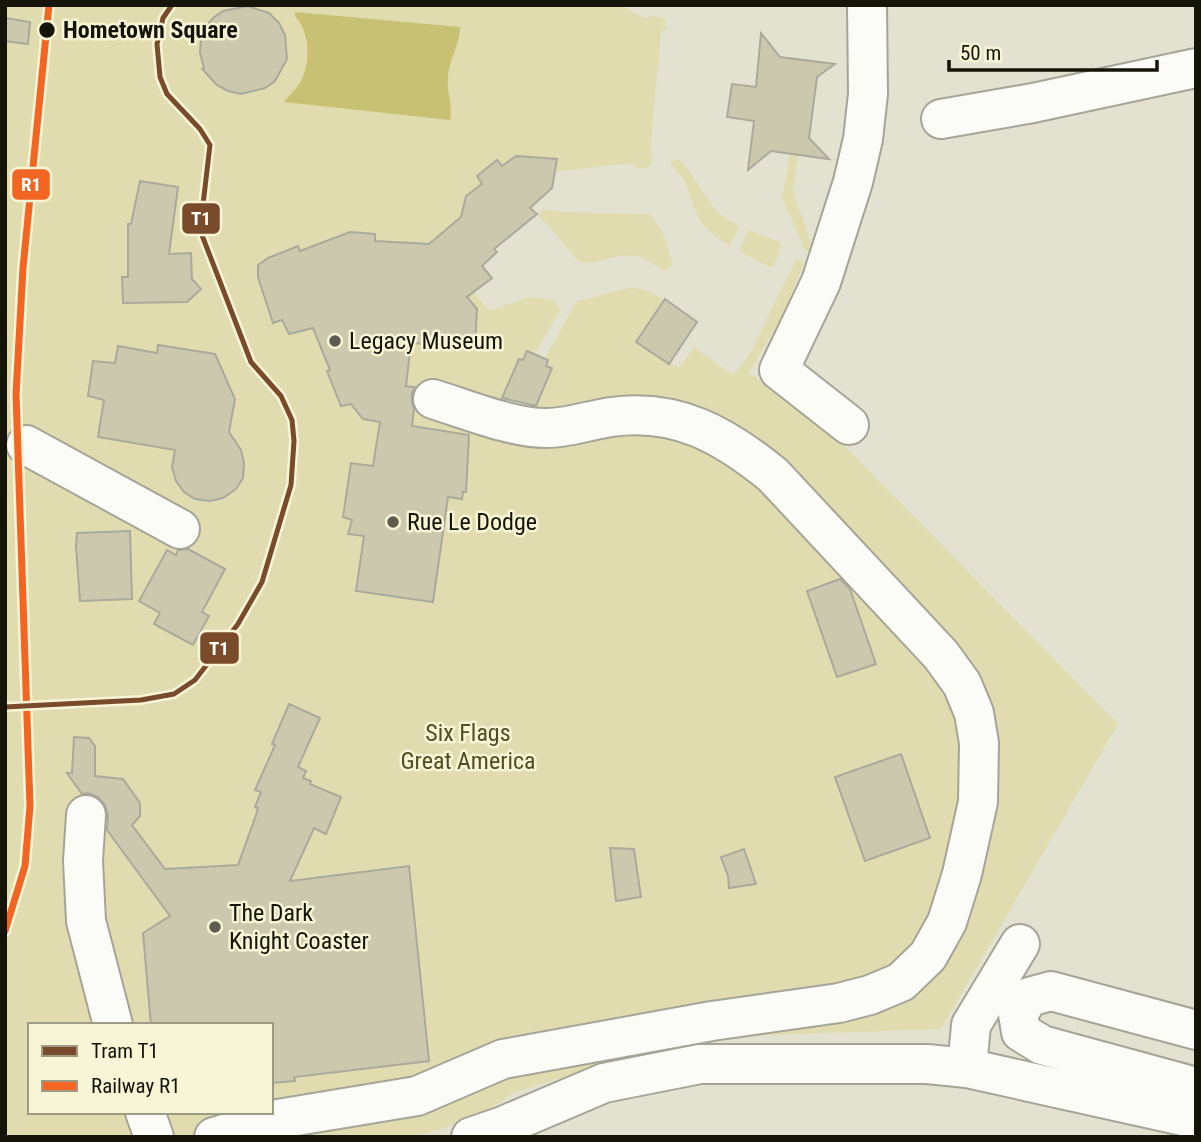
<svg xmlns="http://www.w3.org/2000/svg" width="1201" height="1142" viewBox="0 0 1201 1142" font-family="'Roboto Condensed',sans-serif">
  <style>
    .green { fill: #e1dcaf; fill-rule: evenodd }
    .water { fill: #c8c072 }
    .building { fill: #cbc8ad; stroke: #aaa99c; stroke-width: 2 }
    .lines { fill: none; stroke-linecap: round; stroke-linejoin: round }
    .minor-casing { stroke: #a5a497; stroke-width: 42 }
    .minor { stroke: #fbfbf8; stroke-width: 38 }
    .tram { stroke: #c6c6c1; stroke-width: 2 }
    .rail-1-casing { stroke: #f8f5d6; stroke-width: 12 }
    .rail-1 { stroke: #f26522; stroke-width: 7 }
    .tram-1-casing { stroke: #f8f5d6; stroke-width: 10 }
    .tram-1 { stroke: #7a4b2a; stroke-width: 5 }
    .stop-dot { fill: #151409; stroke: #f8f5d6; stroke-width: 2.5 }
    .poi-dot { fill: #5d5c4f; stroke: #f8f5d6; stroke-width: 2.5 }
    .labels { text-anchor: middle; stroke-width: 5; stroke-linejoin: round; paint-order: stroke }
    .stop-label { font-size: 24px; font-weight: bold; fill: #151409; stroke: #f8f5d6; text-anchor: start }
    .poi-label { font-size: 24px; fill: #151409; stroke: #f8f5d6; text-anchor: start }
    .park-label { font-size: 24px; fill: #514c21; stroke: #f8f5d6 }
    .line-badge { stroke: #f8f5d6; stroke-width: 2.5 }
    .badge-label { font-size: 19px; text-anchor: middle; font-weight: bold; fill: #fff }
  </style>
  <rect width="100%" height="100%" fill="#e3e2d1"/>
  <g class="green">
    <path d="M5,5H620L646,19L650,16L662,17L666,21V29L661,32L650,152C653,158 653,163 648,168H636L631,163L555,172L552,188L530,207L537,214L495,249L497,252L482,266L492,278L474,292L489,311L529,297L555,300L560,311L534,354L527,351L523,360L519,359L502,399L533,412L552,368L546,366L548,360L545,358L576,302L632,287L648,291L664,300L636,342L679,368L694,347L733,375L749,356L796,259L804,263L783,314L749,373L821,422L1118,724L941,1029L683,1038L511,1094C485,1116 448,1127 415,1137H5ZM30,1025H271V1112H30Z"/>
    <path d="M790,154L798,155L793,191L811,244L809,251L802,247V243L782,198Z"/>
    <path d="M673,160H679L685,166L718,213L739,226L730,246L716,237L704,226L696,213L685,181L670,163Z"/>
    <path d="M543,209L565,212L650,214L664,235L673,265L666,271C656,267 646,257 636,256C616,253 599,264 580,263L546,223L538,216Z"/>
    <path d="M748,230L780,242L781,245L774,266L770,267L739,251Z"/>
  </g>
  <path class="water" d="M295,12L460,27C460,44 450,58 448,75C446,91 453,104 450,120L284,102C289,95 297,89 301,81C311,61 310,32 295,16Z"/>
  <g class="building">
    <path d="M247,6L269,13L279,23L285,35L287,59L275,81L265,88L241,94L228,91L217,85L202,69L204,68L200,53L201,40L205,28L213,18L223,11Z"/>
    <path d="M5,18L30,22L28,44L5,41Z"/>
    <path d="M761,33L780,57L835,64L817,77L809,138L829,159L771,151L748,170L754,121L727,117L732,84L756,87Z"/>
    <path d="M516,156L557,159L552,188L530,208L537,214L494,249L497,252L482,266L492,278L467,297L477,309L475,347L411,343L406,386L415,387L412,393V403L414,409L412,426L469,435L466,492H463L462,499L448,497L433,602L356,591L364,536L348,534L352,520L343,517L351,463L373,466L380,422L363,419L351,404L341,406L327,371L330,370L313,328L289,334L282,320L273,323L258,277V265L268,258L298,246L300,251L350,232L375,234V241L429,244L461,217L466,196L482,184L477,176L497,160L502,166Z"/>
    <path d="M140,181L178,187L169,254L191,253L192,279L201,289L187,302L123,303L122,277H128V224H131Z"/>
    <path d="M665,299L697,322L669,364L636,342Z"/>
    <path d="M158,345L215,354L235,399L229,432L241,450L244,463L243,478L236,489L223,498L210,501L195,499L184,492L176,481L172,467L175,450L98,437L104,400L88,396L93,361L115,363L118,346L157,353Z"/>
    <path d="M527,351L548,360L546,366L552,368L536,406L502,398L519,359L523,360Z"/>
    <path d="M130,531L132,599L80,601L76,546L77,533Z"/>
    <path d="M188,549L225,569L202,612L209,616L193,645L154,624L160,613L139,601L167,550L176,555L178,550Z"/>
    <path d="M840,579L850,589L876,664L837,677L807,591Z"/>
    <path d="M289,704L320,718L298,767L306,771L303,778L311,781L310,784L341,797L326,834L314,828L290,881L409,866L429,1061L294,1077L295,1081L271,1083V1025H151L143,933L170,916L107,830L108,816L105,805L98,797L88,793L82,794L67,773H72L74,737L89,738L95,746V776L123,779L140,803V816L132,825L165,869L238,865L256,815L258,808L255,807L261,792L255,790L275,745L272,744Z"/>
    <path d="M901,754L930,838L865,861L835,777Z"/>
    <path d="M610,848L634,849L641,897L616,901Z"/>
    <path d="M744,849L756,884L729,888L728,876L721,857Z"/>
  </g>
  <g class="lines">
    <defs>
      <g id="minor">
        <path d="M941,119L1033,103L1196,68"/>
        <path d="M849,425L779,370L821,282L853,182L863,139L868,94L867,5"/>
        <path d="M26,445L180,529"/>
        <path d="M86,815L83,861L86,921L113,1025"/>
        <path d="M1196,1030L1051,991L1029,997L1018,1014L1021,1032L1042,1045L1196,1087"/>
        <path d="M967,1068L971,1025L1020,944"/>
        <path d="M145,1112L154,1137"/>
        <path d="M214,1137L272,1120L417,1096L503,1059L712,1021L839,1003L870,995L901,982L928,956L947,922L962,874L978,802L979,743L974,713L962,684L941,655L773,475C724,435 677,408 611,417C590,420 568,428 547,428C515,429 465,409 433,399"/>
        <path d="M471,1137L503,1126L604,1083L700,1064H927L967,1068L1196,1119"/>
      </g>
    </defs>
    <use href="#minor" class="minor-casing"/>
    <use href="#minor" class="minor"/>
    <path class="tram" d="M5,707L141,700L174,694L195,680L238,624L262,582L291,485L294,441L292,420L281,396L251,362L200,230L210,145L200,129L167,94L160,77L157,44L163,18L172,5"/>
    <defs>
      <path id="rail-1" d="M5,931L25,866L30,806L16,394L23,268L49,5"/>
    </defs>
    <use href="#rail-1" class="rail-1-casing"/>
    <use href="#rail-1" class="rail-1"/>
    <defs>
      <path id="tram-1" d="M5,707L141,700L174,694L195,680L238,624L262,582L291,485L294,441L292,420L281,396L251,362L200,230L210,145L200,129L167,94L160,77L157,44L163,18L172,5"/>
    </defs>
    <use href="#tram-1" class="tram-1-casing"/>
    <use href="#tram-1" class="tram-1"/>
  </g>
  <circle class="stop-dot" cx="47" cy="30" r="9"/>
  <g class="poi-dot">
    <circle cx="335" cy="341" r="7"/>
    <circle cx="393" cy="522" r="7"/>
    <circle cx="215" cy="927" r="7"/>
  </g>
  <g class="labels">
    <g class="stop-label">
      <text x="63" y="38">Hometown Square</text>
    </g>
    <g class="poi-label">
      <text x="349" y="349">Legacy Museum</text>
      <text x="407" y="530">Rue Le Dodge</text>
      <text x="229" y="921">The Dark<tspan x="229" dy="28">Knight Coaster</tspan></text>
    </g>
    <g class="park-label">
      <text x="468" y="741">Six Flags<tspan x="468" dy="28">Great America</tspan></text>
    </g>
  </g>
  <g class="line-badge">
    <rect x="11" y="168" width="40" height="33" rx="7" fill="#f26522"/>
    <rect x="181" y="202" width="40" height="33" rx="7" fill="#7a4b2a"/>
    <rect x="199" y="631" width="41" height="34" rx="7" fill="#7a4b2a"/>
  </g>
  <g class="badge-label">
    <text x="31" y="191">R1</text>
    <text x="201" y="225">T1</text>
    <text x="219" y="655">T1</text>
  </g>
  <rect width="1201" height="1142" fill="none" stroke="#151409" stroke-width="14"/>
  <rect x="28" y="1023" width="245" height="91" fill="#f8f5d6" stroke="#9d9b84" stroke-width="2"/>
  <rect x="42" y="1046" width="35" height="10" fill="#7a4b2a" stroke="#9d9b84" stroke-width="2"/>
  <text x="91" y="1058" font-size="21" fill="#151409">Tram T1</text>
  <rect x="42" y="1081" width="35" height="10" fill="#f26522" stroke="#9d9b84" stroke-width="2"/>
  <text x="91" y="1093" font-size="21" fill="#151409">Railway R1</text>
  <path d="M949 60v10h208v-10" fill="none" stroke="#151409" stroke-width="3.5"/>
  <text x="960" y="60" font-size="21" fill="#151409" stroke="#f8f5d6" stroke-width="5" paint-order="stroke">50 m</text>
</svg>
